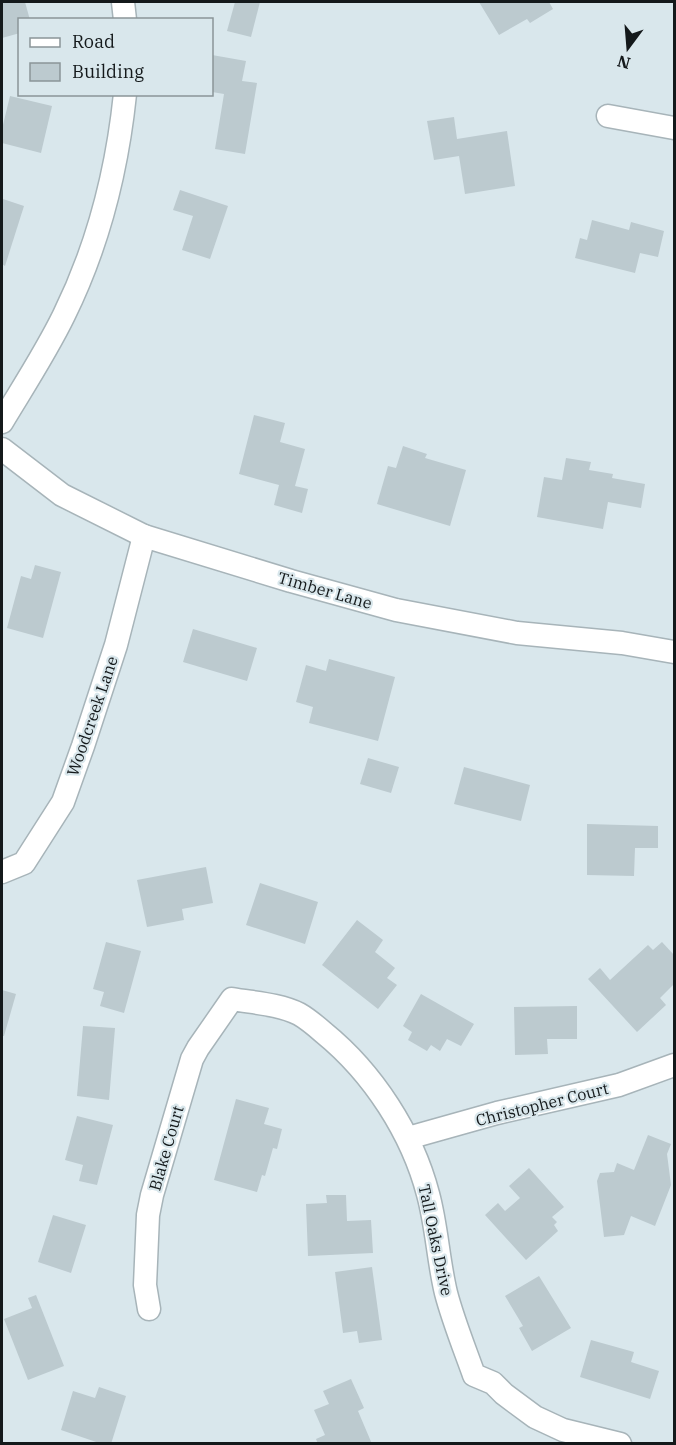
<svg xmlns="http://www.w3.org/2000/svg" width="676" height="1445" viewBox="0 0 676 1445" font-family="'IBM Plex Serif',serif">
  <style>
    .building { fill: #bccacf }
    .lines { fill: none; stroke-linecap: round; stroke-linejoin: round }
    .minor-casing { stroke: #a7b4b9; stroke-width: 25 }
    .minor { stroke: #fff; stroke-width: 22 }
    .labels { text-anchor: middle; stroke-width: 4.5; stroke-linejoin: round; paint-order: stroke }
    .street-label { font-size: 16px; fill: #14191b; stroke: #d9e7ec }
  </style>
  <rect width="100%" height="100%" fill="#d9e7ec"/>
  <g class="building">
    <path d="M2,2H25L30,20H20V33L2,38Z"/>
    <path d="M235,2H260L251,37L227,31Z"/>
    <path d="M479,2H549L553,9L530,23L527,19L499,35Z"/>
    <path d="M212,55L246,61L242,81L257,83L245,154L215,149L224,94L212,92Z"/>
    <path d="M10,96L52,106L41,153L2,143V129Z"/>
    <path d="M454,117L457,139L507,131L515,186L465,194L459,156L434,160L427,121Z"/>
    <path d="M180,190L228,206L210,259L182,250L193,216L173,210Z"/>
    <path d="M3,199L24,206L5,266L2,264Z"/>
    <path d="M592,220L629,230L631,222L664,231L658,257L640,253L635,273L575,258L580,238L587,240Z"/>
    <path d="M254,415L285,423L280,442L305,449L295,486L308,489L302,513L274,505L279,485L239,474Z"/>
    <path d="M403,446L427,454L425,458L466,470L450,526L377,504L388,466L396,468Z"/>
    <path d="M566,458L591,462L589,470L613,474L612,478L645,484L641,508L608,502L603,529L537,517L544,477L562,480Z"/>
    <path d="M35,565L61,572L43,638L7,628L21,576L31,579Z"/>
    <path d="M193,629L257,648L247,681L183,662Z"/>
    <path d="M329,659L395,677L378,741L309,723L313,707L296,702L306,665L326,671Z"/>
    <path d="M368,758L399,767L391,793L360,784Z"/>
    <path d="M464,767L530,785L521,821L454,804Z"/>
    <path d="M587,824L658,826V848H635L634,876L587,875Z"/>
    <path d="M206,867L213,903L182,909L184,920L147,927L137,880Z"/>
    <path d="M260,883L318,902L305,944L246,925Z"/>
    <path d="M357,920L383,940L375,952L395,968L387,978L397,985L378,1009L322,965Z"/>
    <path d="M106,942L141,951L124,1013L100,1006L104,992L93,989Z"/>
    <path d="M662,942L674,955V984L660,998L666,1005L637,1032L588,979L600,968L610,980L648,945L653,950Z"/>
    <path d="M2,990L16,994L4,1036H2Z"/>
    <path d="M421,994L474,1024L461,1046L447,1039L440,1051L431,1045L427,1051L408,1040L412,1032L403,1026Z"/>
    <path d="M577,1006V1039H547L548,1054L515,1055L514,1007Z"/>
    <path d="M83,1026L115,1028L109,1100L77,1096Z"/>
    <path d="M236,1099L269,1108L264,1124L282,1129L277,1149L273,1148L265,1176L262,1175L257,1192L214,1180Z"/>
    <path d="M77,1116L113,1125L97,1185L79,1181L83,1165L65,1160Z"/>
    <path d="M648,1135L671,1144L667,1154L671,1185L655,1226L631,1216L624,1235L604,1237L597,1181L600,1173L614,1172L617,1163L634,1170Z"/>
    <path d="M529,1168L564,1207L552,1217L557,1222L554,1225L558,1231L526,1260L485,1215L498,1203L505,1211L520,1198L509,1186Z"/>
    <path d="M326,1195H346L347,1221L371,1220L373,1253L308,1256L306,1204L327,1203Z"/>
    <path d="M53,1215L86,1225L71,1273L38,1262Z"/>
    <path d="M372,1267L382,1340L359,1343L357,1331L343,1333L335,1272Z"/>
    <path d="M539,1276L571,1328L532,1351L519,1328L523,1326L505,1296Z"/>
    <path d="M36,1295L64,1366L28,1380L4,1319L32,1308L28,1298Z"/>
    <path d="M591,1340L634,1352L631,1362L659,1371L650,1399L580,1377Z"/>
    <path d="M351,1379L364,1408L358,1411L372,1444H318L316,1439L325,1435L314,1410L329,1404L323,1391Z"/>
    <path d="M99,1387L126,1396L111,1444H102L61,1430L73,1391L95,1398Z"/>
  </g>
  <g class="lines">
    <defs>
      <g id="minor">
        <path d="M123,2L125,20"/>
        <path d="M608,116L674,128"/>
        <path d="M2,422C23,387 46,352 64,315C98,246 117,171 125,94"/>
        <path d="M2,449L62,495L144,536L291,581L396,610L517,633L622,643L674,652"/>
        <path d="M2,872L24,863L63,802L83,746L116,645L144,536"/>
        <path d="M408,1138L497,1113L619,1085L674,1065"/>
        <path d="M149,1309L145,1285L148,1215L152,1195L192,1059L198,1048L232,999C254,1003 279,1004 299,1014C308,1019 316,1026 324,1033C373,1073 412,1133 428,1194C437,1227 438,1260 446,1293C453,1320 464,1347 474,1375L493,1383L504,1394L535,1417L563,1430L620,1444"/>
      </g>
    </defs>
    <use href="#minor" class="minor-casing"/>
    <use href="#minor" class="minor"/>
  </g>
  <g class="labels">
    <g class="street-label">
      <text transform="translate(325 590) rotate(16)" y="6">Timber Lane</text>
      <text transform="translate(92 716) rotate(-71)" y="6">Woodcreek Lane</text>
      <text transform="translate(542 1104) rotate(-14)" y="6">Christopher Court</text>
      <text transform="translate(166 1148) rotate(-74)" y="6">Blake Court</text>
      <text transform="translate(436 1240) rotate(78)" y="6">Tall Oaks Drive</text>
    </g>
  </g>
  <rect width="676" height="1445" fill="none" stroke="#14191b" stroke-width="6"/>
  <rect x="18" y="18" width="195" height="78" fill="#d9e7ec" stroke="#8a9598" stroke-width="1.5"/>
  <rect x="30" y="38" width="30" height="9" fill="#ffffff" stroke="#8a9598" stroke-width="1.5"/>
  <text x="72" y="48" font-size="18" fill="#14191b">Road</text>
  <rect x="30" y="63" width="30" height="18" fill="#bccacf" stroke="#8a9598" stroke-width="1.5"/>
  <text x="72" y="78" font-size="18" fill="#14191b">Building</text>
  <g transform="translate(628 48) rotate(196)" stroke="#d9e7ec" stroke-width="4.5" paint-order="stroke">
  <path d="M0-4.5L10 22L0 15L-10 22Z" fill="#14191b"/>
  <text y="-9" font-size="16" font-weight="bold" text-anchor="middle" fill="#14191b">N</text>
  </g>
</svg>
